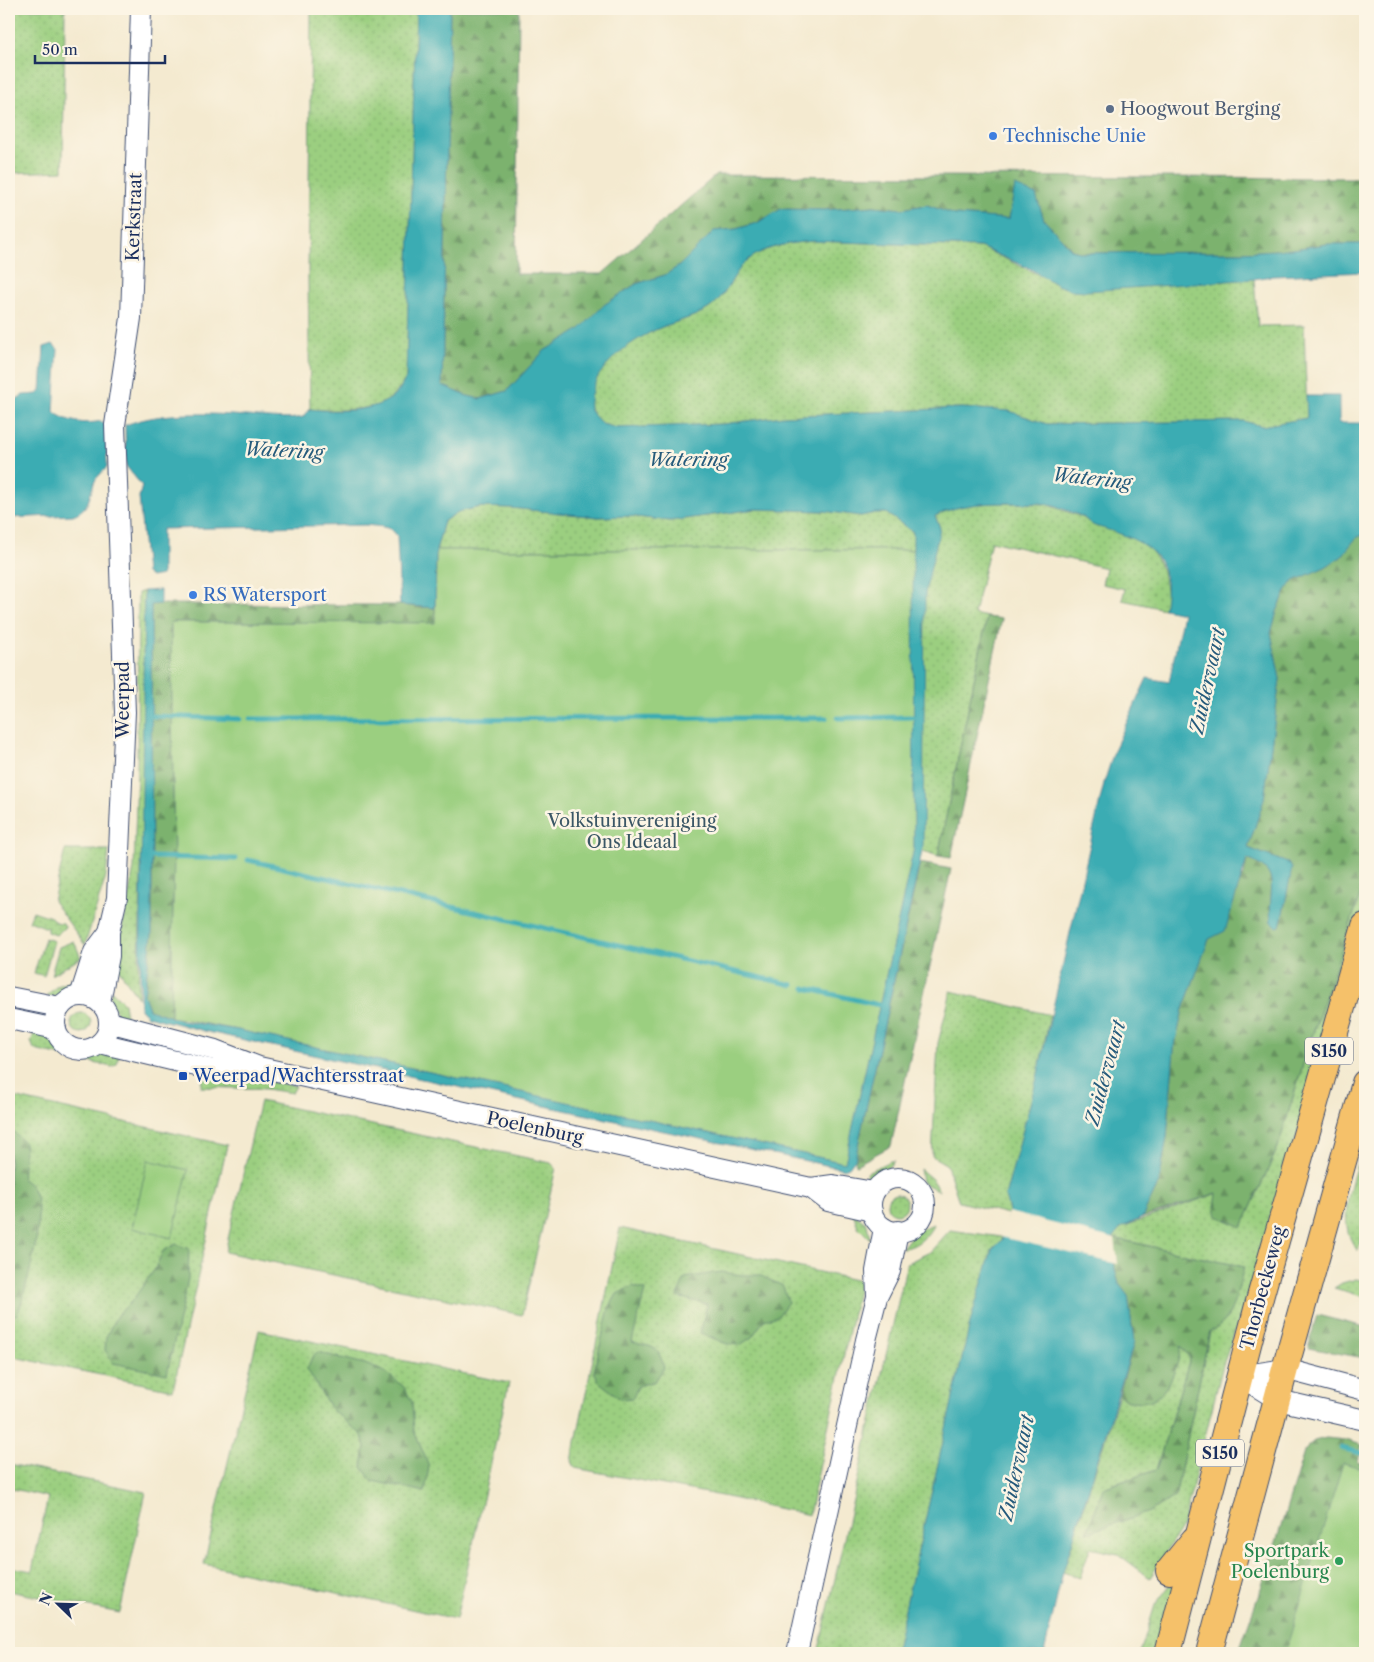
<svg xmlns="http://www.w3.org/2000/svg" width="1374" height="1662" viewBox="0 0 1374 1662" font-family="'Libre Caslon Text',serif">
  <style>
    .grass { fill: url(#grass-dots); stroke: #5b7f6f }
    .forest { fill: url(#forest-firs); stroke: #4c7066 }
    .garden { fill: #9bcf80; stroke: #5b7f6f }
    .water { fill: #3aacb3; stroke: #2a6e88 }
    .pier { fill: #f4ead0 }
    .lines { fill: none; stroke-linecap: round; stroke-linejoin: round }
    .stream { stroke: #3aacb3; stroke-width: 5 }
    .minor-casing { stroke: #3c4b6f; stroke-width: 22 }
    .major-casing { stroke: #3c4b6f; stroke-width: 28 }
    .minor { stroke: #fff; stroke-width: 20 }
    .major { stroke: #f5c16b; stroke-width: 26 }
    .service-dot { fill: #5c6f8a; stroke: #fcf5e5; stroke-width: 2 }
    .shop-dot { fill: #3f7fe0; stroke: #fcf5e5; stroke-width: 2 }
    .transit-dot { fill: #1a4fb4; stroke: #fcf5e5; stroke-width: 2 }
    .leisure-dot { fill: #2e9e5b; stroke: #fcf5e5; stroke-width: 2 }
    .labels { text-anchor: middle; stroke-width: 5; stroke-linejoin: round; paint-order: stroke }
    .shield { fill: #fcf5e5; stroke: #5e6a86; stroke-width: 1 }
    .shield-label { font-size: 16px; font-weight: bold; fill: #1b2f5e }
    .service-label { font-size: 18px; fill: #4e5e75; stroke: #fcf5e5; text-anchor: start }
    .shop-label { font-size: 18px; fill: #366cbe; stroke: #fcf5e5; text-anchor: start }
    .street-label { font-size: 18px; fill: #1b2f5e; stroke: #fcf5e5 }
    .park-label { font-size: 18px; fill: #3b5766; stroke: #fcf5e5 }
    .transit-label { font-size: 18px; fill: #164399; stroke: #fcf5e5; text-anchor: start }
    .leisure-label { font-size: 18px; fill: #27864d; stroke: #fcf5e5; text-anchor: end }
    .water-label { font-size: 19px; font-style: italic; fill: #265b7c; stroke: #fcf5e5 }
  </style>
  <defs>
    <pattern id="grass-dots" width="8" height="8" patternUnits="userSpaceOnUse" patternTransform="scale(1.25)"><rect width="8" height="8" fill="#9bcf80"/><path d="M2 2h.1M6 6h.1" fill="none" stroke="#85b271" stroke-width="1.8" stroke-linecap="round"/></pattern>
    <pattern id="forest-firs" width="22" height="20" patternUnits="userSpaceOnUse" patternTransform="scale(1.25)"><rect width="22" height="20" fill="#7cb26e"/><path d="M5 1l3.5 6h-7zM16 11l3.5 6h-7z" fill="#65915e"/></pattern>
  </defs>
  <rect width="100%" height="100%" fill="#fcf5e5"/>
  <filter id="ink" filterUnits="userSpaceOnUse"><feTurbulence type="fractalNoise" baseFrequency=".02" numOctaves="2"/><feDisplacementMap in="SourceGraphic" scale="10" xChannelSelector="R" yChannelSelector="G"/><feConvolveMatrix kernelMatrix="1 2 1 2 8 2 1 2 1" color-interpolation-filters="sRGB"/></filter>
  <filter id="wash" filterUnits="userSpaceOnUse"><feTurbulence type="fractalNoise" baseFrequency=".0096" numOctaves="4" result="noise"/><feDisplacementMap in="SourceGraphic" scale="20" xChannelSelector="R" yChannelSelector="G"/><feGaussianBlur stdDeviation="1.12" result="paint"/><feColorMatrix in="noise" values="0 0 0 0 0 0 0 0 0 0 0 0 0 0 0 0 0 1.4 0 .05"/><feComposite in="paint" operator="in"/></filter>
  <g filter="url(#wash)">
    <rect width="100%" height="100%" fill="#f4ead0"/>
    <g class="grass">
      <path d="M9,9H65L63,171L9,173Z"/>
      <path d="M311,9H416L406,378C400,388 395,396 385,402C369,411 328,411 310,409L308,278Z"/>
      <path d="M814,241L980,247L1071,290L1254,279L1258,326L1304,325L1307,418L1262,426L1243,421L1047,424L1009,411L962,408L783,416L724,424L617,428C603,425 590,419 589,402C589,369 629,342 655,330C673,322 691,319 708,309C722,300 729,284 738,271C754,247 788,243 814,241Z"/>
      <path d="M997,503L1045,504L1082,517L1093,525L1109,529L1133,538L1150,547L1163,571L1167,596L1164,609L1122,600L1125,589L1102,584L1106,568L991,541L974,614L987,617L938,856L914,848L916,550H436L444,521L458,512L480,507L511,508L598,517L629,516L670,521L755,509L824,511L861,516L875,513H886L913,532L940,527L935,516C956,505 974,504 997,503Z"/>
      <path d="M144,591L145,706L138,998L115,964L134,868L137,771L138,593Z"/>
      <path d="M65,850H109L106,876L85,945L53,901Z"/>
      <path d="M1365,881V903L1259,1264L1223,1365L1183,1525L1150,1578L1118,1554L1090,1548L1080,1578L1063,1572L1119,1395L1127,1401L1181,1346L1190,1358L1156,1470L1103,1488L1175,1497L1210,1331L1227,1319L1244,1267L1113,1238L1122,1227L1218,1193L1215,1207L1242,1227L1278,1147L1308,1048Z"/>
      <path d="M33,911L51,917L55,922L63,923L65,927L56,935L47,932V928L29,921Z"/>
      <path d="M45,938L54,941L44,976L34,973Z"/>
      <path d="M74,941L81,958L51,975L59,947Z"/>
      <path d="M78,978L66,994L52,997L47,995L57,986Z"/>
      <path d="M111,990L124,1003L127,1022C117,1014 108,1004 111,990Z"/>
      <path d="M951,991L1050,1015L1037,1078L1005,1197L1010,1210L1008,1214L959,1202L947,1165L932,1156L938,1043Z"/>
      <circle cx="81" cy="1023" r="10"/>
      <path d="M35,1030L49,1037L58,1047L75,1055L83,1057L100,1051L120,1052L117,1064L112,1067L39,1051L34,1049L31,1042Z"/>
      <path d="M203,1077L247,1078L296,1086L292,1093L266,1089L201,1087Z"/>
      <path d="M9,1096L227,1145L173,1390L9,1356Z"/>
      <path d="M260,1101L551,1163L556,1168L522,1315L225,1252Z"/>
      <path d="M1365,1139V1223L1358,1251C1332,1221 1356,1172 1365,1139Z"/>
      <path d="M890,1161H894L879,1177L861,1182L869,1171Z"/>
      <path d="M920,1169L932,1179L939,1191L922,1182Z"/>
      <circle cx="897" cy="1204" r="10"/>
      <path d="M853,1213L867,1224L870,1239L858,1227Z"/>
      <path d="M934,1224C928,1236 916,1248 902,1248L915,1231Z"/>
      <path d="M620,1228L860,1281L809,1515L727,1497L575,1468L572,1461Z"/>
      <path d="M950,1230L1002,1237V1240L992,1250L971,1319L895,1653H818L907,1263L930,1252Z"/>
      <path d="M1356,1279L1365,1281V1297L1334,1288L1342,1283Z"/>
      <path d="M259,1330L509,1383L456,1619L204,1564Z"/>
      <path d="M9,1464L146,1492L120,1613L9,1591V1567L32,1571L48,1497L9,1488Z"/>
      <path d="M1178,1584L1158,1653H1140L1155,1605L1170,1585Z"/>
    </g>
    <g class="forest">
      <path d="M450,9H519L516,274H602L716,175L1365,178V244H1327L1294,249L1243,252L1083,253L1072,250L1044,220L1036,195L1015,186L1009,219L955,215L927,205L901,209L874,206L825,210L781,209L757,223L736,229L714,231L679,266L665,275L636,284L604,305L579,330L544,351L507,391L480,399L464,395L442,386Z"/>
      <path d="M1365,534V881L1308,1048L1278,1147L1242,1227L1217,1216L1215,1207L1217,1193L1142,1218L1159,1182L1167,1137L1174,1049L1183,1009L1209,939L1244,875L1247,859C1284,873 1267,889 1271,922L1280,926C1286,905 1288,885 1289,864L1248,848L1264,799L1280,679L1271,633L1277,611L1287,589L1294,580L1325,567L1341,557L1356,538Z"/>
      <path d="M151,604L400,605L435,608L436,623L171,622L174,858L171,1017L149,1009L144,995L152,934Z"/>
      <path d="M987,617L1002,619L951,858L938,856Z"/>
      <path d="M920,863L951,869L891,1146L856,1165L855,1159Z"/>
      <path d="M9,1127L25,1143L22,1179C25,1181 29,1183 31,1186C50,1211 26,1286 18,1314L9,1317Z"/>
      <path d="M1113,1238L1244,1267C1238,1287 1233,1325 1210,1331L1175,1497L1149,1512L1087,1533L1103,1488L1156,1470L1190,1358L1181,1346C1179,1364 1169,1393 1151,1400C1144,1403 1135,1401 1127,1401L1119,1395L1134,1342L1128,1296L1119,1285L1115,1270Z"/>
      <path d="M176,1244L189,1249L188,1279L167,1374L113,1363L105,1350L106,1337L117,1315L131,1302L155,1269L163,1251Z"/>
      <path d="M721,1272L742,1275H759L783,1286L788,1302L778,1316L764,1320L752,1337L740,1345L727,1344L700,1333L707,1304L677,1297L685,1278Z"/>
      <path d="M633,1286L645,1290L632,1342C654,1348 658,1344 664,1368L655,1381L638,1386L633,1398L621,1399L599,1382L594,1371L609,1308L617,1294Z"/>
      <path d="M1317,1315L1365,1327V1358L1308,1348Z"/>
      <path d="M317,1352L365,1364L385,1372L404,1387L412,1402L414,1431L429,1466L425,1492L372,1481L362,1467L365,1447L362,1435L331,1409L307,1369L312,1357Z"/>
      <path d="M1326,1438L1346,1440L1362,1445L1358,1462L1365,1464V1492L1305,1653H1238L1267,1571L1305,1449L1314,1441Z"/>
    </g>
    <g class="garden">
      <path d="M436,550H916L914,848L845,1163L238,1030L171,1017L174,858L171,622L435,623Z"/>
      <path d="M148,1160L188,1170L172,1238L132,1228Z"/>
      <path d="M1343,1463L1365,1469V1653H1285Z"/>
    </g>
    <g class="water">
      <path d="M416,9H450L442,385L464,395L480,399L507,391L544,351L579,330L604,305L636,284L665,275L679,266L714,231L736,229L757,223L781,209L825,210L874,206L901,209L927,205L955,215L1009,219L1015,186L1036,195L1044,220L1072,250L1083,253L1243,252L1294,249L1327,244H1365V272L1273,276L1254,279L1087,291L1071,290L1057,285L1029,268L980,247L814,241C788,243 754,247 738,271C729,284 721,301 708,309C691,319 672,322 655,330C624,345 586,373 590,411L602,424L617,428L724,424L783,416L962,408L1009,411L1047,424L1243,421L1262,426L1307,418L1306,396H1339V423H1365V534L1356,538L1341,557L1325,567L1294,581L1287,589L1277,611L1271,633L1280,679L1264,799L1248,848L1290,864L1292,868L1282,918L1280,926L1277,927L1271,922C1267,889 1284,873 1247,859L1225,931L1209,939L1183,1009L1174,1049L1167,1137L1159,1182L1142,1218L1122,1227L1113,1238L1115,1270L1119,1284L1128,1296L1134,1342L1063,1572L1044,1653H895L971,1319L992,1250L1002,1240L1009,1210L1005,1197L1037,1078L1104,783L1115,748L1147,678L1169,682L1183,613L1164,609C1176,552 1141,539 1095,526C1090,524 1087,520 1083,517C1073,512 1058,507 1047,504C1039,502 1029,504 1020,503C990,503 963,502 935,516L940,528L925,593L923,847L855,1159L849,1167L844,1169L540,1105L208,1032L147,1016L140,1009L144,591L160,590V604L151,605L152,934L144,995L149,1009L182,1021L238,1030L845,1163L914,848L913,532L886,513H875L861,516L824,511L755,509L670,521L629,516L599,517L511,508L480,507L458,512L444,521L436,550L435,608L400,605L397,536C391,525 378,527 366,525L162,529V575L151,577L146,573L139,497L142,486L126,466L125,425C163,411 207,413 246,416C266,417 284,421 303,417L310,409C335,412 377,413 396,394C400,390 403,383 406,378Z"/>
      <path d="M53,344L58,349L54,412C67,422 85,425 101,421L106,425L107,467C104,471 99,475 96,479C88,495 92,508 73,515L9,518V404L23,395L37,394L41,391L44,347Z"/>
    </g>
    <path class="pier" d="M1008,1212L1115,1239L1118,1264L1001,1237Z"/>
    <g class="lines">
      <g class="stream">
        <path d="M152,716L240,719"/>
        <path d="M838,718L912,717"/>
        <path d="M250,719L826,718"/>
        <path d="M152,857L236,859"/>
        <path d="M248,860L793,985"/>
        <path d="M805,988L879,1005"/>
        <path d="M1341,1448L1365,1454"/>
      </g>
    </g>
  </g>
  <g filter="url(#ink)">
    <g class="lines">
      <defs>
        <g id="minor">
          <path d="M80,996L94,952L109,932"/>
          <circle cx="82" cy="1023" r="27"/>
          <path d="M9,997L60,1007"/>
          <path d="M100,1002L109,956V932L117,898L125,712L115,425L131,318L141,9"/>
          <path d="M9,1019L56,1029"/>
          <path d="M109,1022L215,1050L259,1067L811,1188L833,1185L874,1192"/>
          <path d="M100,1043L213,1070L252,1068"/>
          <circle cx="898" cy="1205" r="27"/>
          <path d="M811,1188L828,1201L872,1211"/>
          <path d="M877,1295L876,1271L884,1228"/>
          <path d="M1239,1376L1278,1400L1365,1420"/>
          <path d="M1239,1376L1285,1369L1365,1390"/>
          <path d="M797,1653L866,1340L877,1297L890,1271L898,1231"/>
        </g>
        <g id="major">
          <path d="M1169,1571L1194,1540"/>
          <path d="M1168,1653L1261,1294L1365,926"/>
          <path d="M1209,1653L1285,1369L1365,1083"/>
        </g>
      </defs>
      <use href="#minor" class="minor-casing"/>
      <use href="#major" class="major-casing"/>
      <use href="#minor" class="minor"/>
      <use href="#major" class="major"/>
    </g>
  </g>
  <circle class="service-dot" cx="1110" cy="109" r="5"/>
  <g class="shop-dot">
    <circle cx="993" cy="136" r="5"/>
    <circle cx="193" cy="595" r="5"/>
  </g>
  <rect class="transit-dot" x="178" y="1071" width="10" height="10" rx="2.5"/>
  <circle class="leisure-dot" cx="1339" cy="1561" r="5"/>
  <g class="labels">
    <g class="shield">
      <rect x="1305" y="1037.5" width="48" height="27" rx="4"/>
      <rect x="1196" y="1439.5" width="48" height="27" rx="4"/>
    </g>
    <g class="shield-label">
      <text x="1329" y="1057">S150</text>
      <text x="1220" y="1459">S150</text>
    </g>
    <g class="service-label">
      <text x="1120" y="115">Hoogwout Berging</text>
    </g>
    <g class="shop-label">
      <text x="1003" y="142">Technische Unie</text>
      <text x="203" y="601">RS Watersport</text>
    </g>
    <g class="street-label">
      <text transform="translate(134 217) rotate(-88)" y="6">Kerkstraat</text>
      <text transform="translate(123 700) rotate(-90)" y="6">Weerpad</text>
      <text transform="translate(535 1128) rotate(12)" y="6">Poelenburg</text>
      <text transform="translate(1263 1288) rotate(-75)" y="6">Thorbeckeweg</text>
    </g>
    <g class="park-label">
      <text x="632" y="827">Volkstuinvereniging<tspan x="632" dy="21">Ons Ideaal</tspan></text>
    </g>
    <g class="transit-label">
      <text x="193" y="1082">Weerpad/Wachtersstraat</text>
    </g>
    <g class="leisure-label">
      <text x="1329" y="1557">Sportpark<tspan x="1329" dy="21">Poelenburg</tspan></text>
    </g>
    <g class="water-label">
      <text transform="translate(284 450) rotate(3)" y="7">Watering</text>
      <text x="688" y="466">Watering</text>
      <text transform="translate(1092 478) rotate(6)" y="7">Watering</text>
      <text transform="translate(1207 681) rotate(-78)" y="7">Zuidervaart</text>
      <text transform="translate(1105 1073) rotate(-75)" y="7">Zuidervaart</text>
      <text transform="translate(1016 1468) rotate(-78)" y="7">Zuidervaart</text>
    </g>
  </g>
  <rect width="1374" height="1662" fill="none" stroke="#fcf5e5" stroke-width="30"/>
  <g transform="translate(58 1604) rotate(293)" stroke="#fcf5e5" stroke-width="4" paint-order="stroke">
  <path d="M0-4L9 19L0 12L-9 19Z" fill="#1b2f5e"/>
  <text y="-8" font-size="14" font-weight="bold" text-anchor="middle" fill="#1b2f5e">N</text>
  </g>
  <path d="M35 55v8h130v-8" fill="none" stroke="#1b2f5e" stroke-width="2.5"/>
  <text x="42" y="55" font-size="15" fill="#1b2f5e" stroke="#fcf5e5" stroke-width="4" paint-order="stroke">50 m</text>
</svg>
